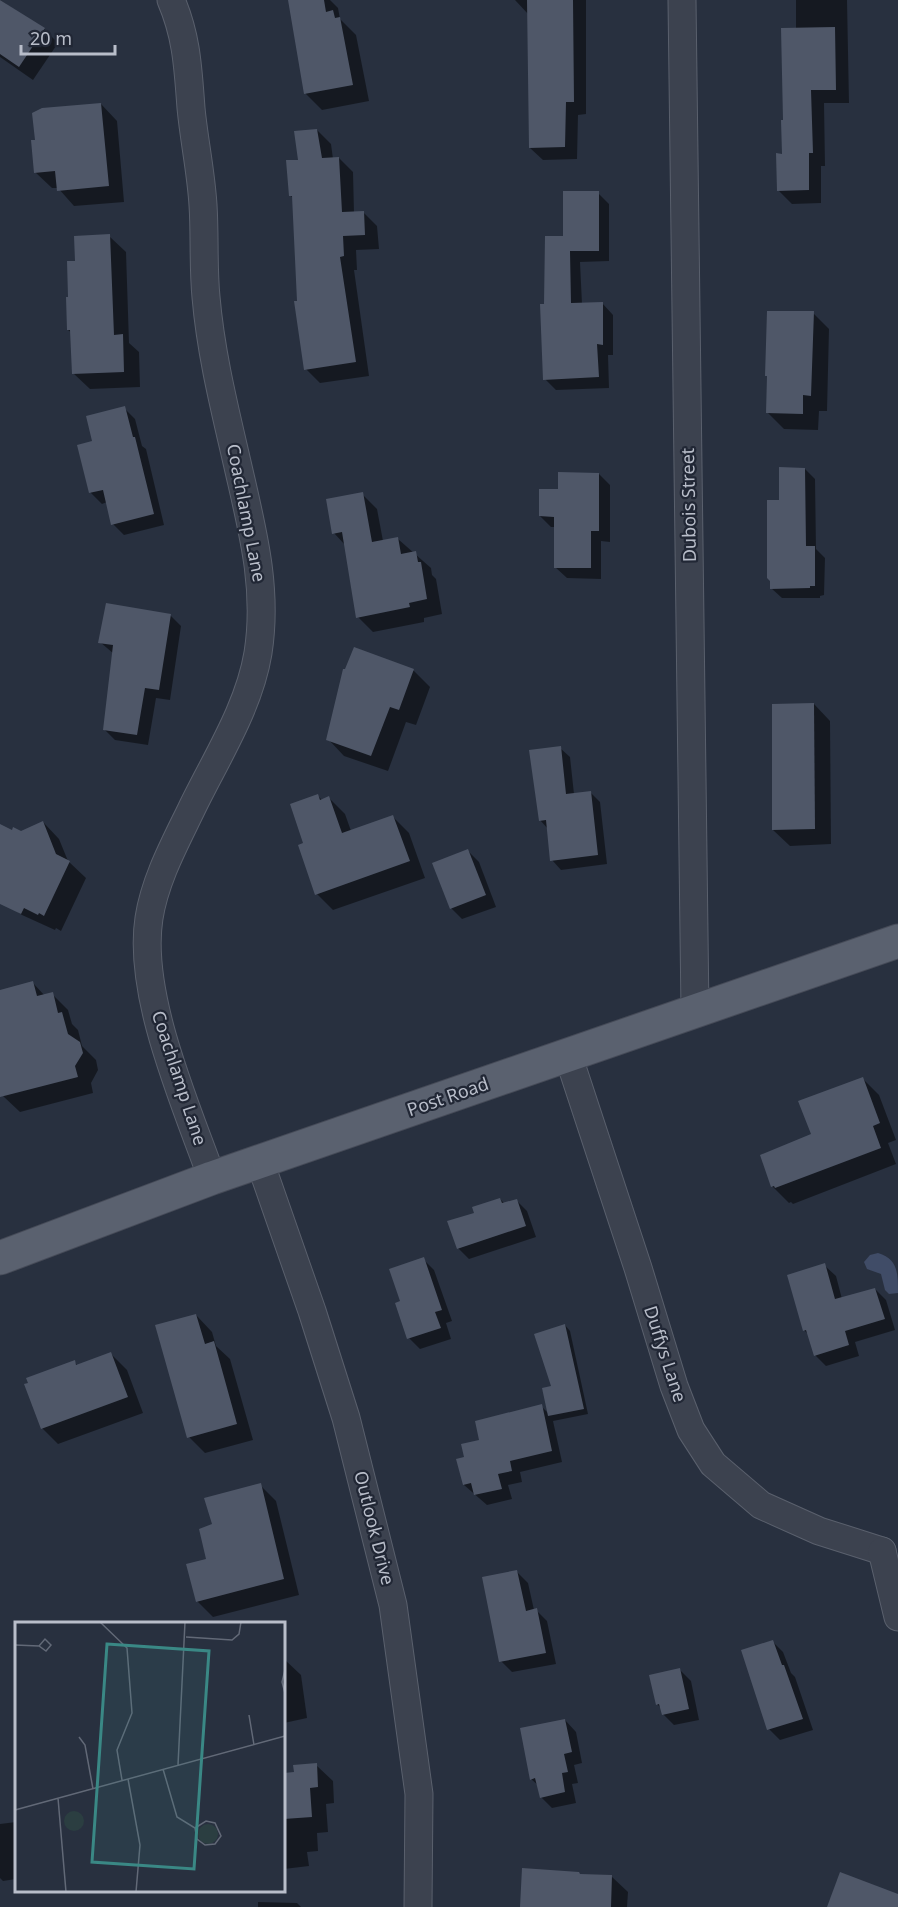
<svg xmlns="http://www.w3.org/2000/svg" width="898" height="1907" viewBox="0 0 898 1907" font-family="'Noto Sans',sans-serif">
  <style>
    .water { fill: #404c67 }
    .shadow { fill: #0007 }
    .building { fill: #4f5768 }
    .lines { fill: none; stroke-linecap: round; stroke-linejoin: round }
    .street-casing { stroke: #5a606d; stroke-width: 29 }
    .primary-casing { stroke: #464b58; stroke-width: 35 }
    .street { stroke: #3c424f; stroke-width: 27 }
    .primary { stroke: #5a616f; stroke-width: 33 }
    .labels { text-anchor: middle; stroke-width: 4.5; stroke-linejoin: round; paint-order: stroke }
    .street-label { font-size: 18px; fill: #b9beca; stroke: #212735 }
    .inset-road { fill: none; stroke: #626977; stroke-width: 1.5 }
    .view { fill: #3a8885; fill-opacity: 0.15; stroke: #3a8885; stroke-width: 3 }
    .inset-edge { fill: none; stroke: #b9beca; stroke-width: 3 }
  </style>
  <rect width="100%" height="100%" fill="#28303f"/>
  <path class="water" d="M878,1253C898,1259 898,1273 898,1293L889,1294L885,1290L881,1274L867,1269L864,1262L870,1255Z"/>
  <g class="shadow">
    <path d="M0,0L44,29L58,43L33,80L0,57Z"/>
    <path d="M290,0H330L338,8L340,19L356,35L369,101L322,110L306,94Z"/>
    <path d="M515,0H586V114L578,115L577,159L543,160L530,148L529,15Z"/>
    <path d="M796,0H847L849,103H824L825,166H821V203L792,204L778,190L796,29Z"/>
    <path d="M101,104L117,121L124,202L74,206L58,188H52L35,172Z"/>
    <path d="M317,130L331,144L333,159L339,158L353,172L354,213L363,212L377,226L379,249L356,250L357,270H354L369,376L320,383L306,369L298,302L294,199L290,195L300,161Z"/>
    <path d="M598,193L609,204V261L580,262L582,304L602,303L613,315V355H608L609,388L556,390L545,379V305L565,238Z"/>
    <path d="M109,236L126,252L129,343L139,352L140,387L90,389L73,373L72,333L68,330L70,298L77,262Z"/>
    <path d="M813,313L829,329L827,411H819L818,430L784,429L768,413Z"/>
    <path d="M124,408L135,419L142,446L146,449L164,525L124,535L113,524L107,502L102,504L91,493L79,446L94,442Z"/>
    <path d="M805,469L815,479L816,549L825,558L824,595L820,596V598H782L771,588L780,502Z"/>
    <path d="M599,474L610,485V542L601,541V579L567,578L555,567L556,527H551L540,516L560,491Z"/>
    <path d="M362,494L377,509L383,541L398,539L431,568L432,575L436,579L442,614L424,618V622L373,632L358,617L345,545L334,533Z"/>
    <path d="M170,615L181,626L170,700L156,698L148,745L115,740L104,729L114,654L100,642Z"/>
    <path d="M355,649L414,671L430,687L416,725L406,722L388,771L344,756L328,739Z"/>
    <path d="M814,704L830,721L831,844L790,846L773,830Z"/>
    <path d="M560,748L570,757L574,794L590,792L600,802L607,864L561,870L552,860L548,829L540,820Z"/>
    <path d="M318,796L322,800L329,798L345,814L351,831L393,817L409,833L425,878L333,910L317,894L305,844Z"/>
    <path d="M43,822L59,839L68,861L86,878L61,931L56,928L55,930L22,915L0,900V826L12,832L21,833Z"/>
    <path d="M468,851L479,862L496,907L462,919L451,908Z"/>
    <path d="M33,983L45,996L52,994L68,1010L72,1024L78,1030L82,1046L96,1060L98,1070L91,1083L93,1093L20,1112L3,1096L0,1082V992Z"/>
    <path d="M863,1079L879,1095L896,1140L888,1143L896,1164L793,1204L791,1202L789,1203L772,1186L813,1135Z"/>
    <path d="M500,1199L505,1204L516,1200L527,1211L536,1237L469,1259L458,1248L476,1213Z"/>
    <path d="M423,1259L434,1270L452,1321L446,1323L451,1339L420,1349L409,1338L402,1302Z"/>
    <path d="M824,1265L836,1276L842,1299L875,1289L886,1300L895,1330L855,1342L859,1356L826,1366L815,1355L809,1335L804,1330Z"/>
    <path d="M196,1315L212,1332L216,1346L230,1359L253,1440L205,1453L189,1437Z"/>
    <path d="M565,1325L570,1331L588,1414L553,1421L562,1462L520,1472L522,1482L508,1485L512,1499L487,1505L464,1485L465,1458L481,1441L541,1406L549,1414Z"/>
    <path d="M111,1354L127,1370L143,1413L58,1444L42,1428L74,1362L78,1366Z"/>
    <path d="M260,1485L276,1501L299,1595L213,1617L197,1601L208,1560L214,1525Z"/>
    <path d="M517,1572L528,1583L534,1610H536L547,1621L556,1664L512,1672L501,1661Z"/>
    <path d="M772,1641L783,1652L791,1673L795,1677L813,1730L780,1740L769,1729Z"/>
    <path d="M284,1659L301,1675L307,1718L284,1723Z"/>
    <path d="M680,1670L691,1681L699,1720L674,1725L663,1714L662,1709L657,1704Z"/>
    <path d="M565,1720L576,1732L582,1763L574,1765L578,1783L572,1784L576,1803L552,1808L541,1797L539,1786L531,1779Z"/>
    <path d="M316,1765L333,1781L334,1803L326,1804L328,1832L317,1833L318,1851L307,1852L309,1866L284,1869V1774L295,1773Z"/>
    <path d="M16,1822V1879L3,1881L0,1878V1824Z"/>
    <path d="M580,1875L611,1876L628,1892L627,1907H521Z"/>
    <path d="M258,1902L297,1903L301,1907H258Z"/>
  </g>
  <g class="building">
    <path d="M0,0L45,28L19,67L0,54Z"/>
    <path d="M288,0H324L326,12L333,10L335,18L340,17L353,85L304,94Z"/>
    <path d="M527,0H573L574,102H566L565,147L529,148Z"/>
    <path d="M835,27L836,90H811L813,153H809V190L777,191L776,153L782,154L781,120H783L781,28Z"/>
    <path d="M101,103L109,186L57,191L55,171L34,173L31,140H35L32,113L42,108Z"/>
    <path d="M317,129L322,158L339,157L342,212L364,211L365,235L343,236L344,256L340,257L356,362L304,370L294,301H297L292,196H289L286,160H298L294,131Z"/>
    <path d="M563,191H599V251H570L571,303L603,302V345L597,344L599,377L543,380L540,304H544L545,236H563Z"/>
    <path d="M110,234L114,335L123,334L124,372L72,374L70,330H67L66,297H68L67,261H75L74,236Z"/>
    <path d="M767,311H814L811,396L803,395V414L766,413L767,376H765Z"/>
    <path d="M125,406L133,437H135L154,514L111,525L103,490L89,493L77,445L92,441L86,416Z"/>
    <path d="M779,467L805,468L806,546H815V586H810V588L770,589V581L767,578V500H779Z"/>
    <path d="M558,472L599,473V531H591V568H554V517L539,516V489H558Z"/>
    <path d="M363,492L372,542L398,537L401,554L416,551L418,562H421L427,599L409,603L410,607L356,618L342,532L332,534L326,499Z"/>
    <path d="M106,603L171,614L159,690L145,688L137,735L103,730L113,645L98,643Z"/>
    <path d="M354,647L414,669L399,710L390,707L371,756L326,740L343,669H345Z"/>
    <path d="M814,703L815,829L772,830V704Z"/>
    <path d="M561,746L566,794L591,791L598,855L550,861L546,820L539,821L529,750Z"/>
    <path d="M318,794L320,800L329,796L342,833L393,815L410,861L315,895L298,845L303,843L290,804Z"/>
    <path d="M43,821L56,854L70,861L44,916L39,913L38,915L24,908L21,914L0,904V824L12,830L13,827L21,831Z"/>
    <path d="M468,849L486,895L450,909L432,863Z"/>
    <path d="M33,981L37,996L53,992L58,1013L62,1012L68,1034L80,1042L83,1053L75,1066L78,1077L0,1097V990Z"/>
    <path d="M863,1077L880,1123L873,1126L881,1148L775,1188L774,1186L771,1187L760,1155L811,1134L798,1101Z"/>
    <path d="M500,1198L502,1203L517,1199L526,1226L457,1249L447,1221L474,1213L472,1207Z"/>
    <path d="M424,1257L442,1310L435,1312L441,1328L407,1339L395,1303L400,1301L389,1269Z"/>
    <path d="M825,1263L835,1299L875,1288L885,1319L845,1331L849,1345L814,1356L806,1330L803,1331L787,1275Z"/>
    <path d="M196,1314L205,1344L214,1341L237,1424L187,1438L155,1325Z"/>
    <path d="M565,1324L584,1409L548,1416L542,1388L551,1386L534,1334Z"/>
    <path d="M111,1352L128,1397L41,1429L24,1384L28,1383L26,1378L75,1360L76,1365Z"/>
    <path d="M542,1404L552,1451L510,1461L512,1471L498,1474L502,1489L474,1495L471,1483L463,1485L456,1459L464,1457L461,1444L479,1440L475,1421Z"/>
    <path d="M261,1483L284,1579L196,1602L186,1564L206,1559L199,1529L212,1524L204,1498Z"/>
    <path d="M517,1570L526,1611L537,1608L546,1653L499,1662L482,1577Z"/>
    <path d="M773,1640L782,1665H784L803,1719L767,1730L741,1650Z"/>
    <path d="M680,1668L689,1709L662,1715L659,1704L656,1705L649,1675Z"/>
    <path d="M565,1719L572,1752L564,1754L568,1772L562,1773L565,1792L540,1798L535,1778L530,1780L520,1728Z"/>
    <path d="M317,1763L318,1787L310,1788L312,1817L284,1819V1773L294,1772L293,1765Z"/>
    <path d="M522,1868L579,1872L580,1874L612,1875L611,1907H520Z"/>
    <path d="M840,1872L898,1894V1907H827Z"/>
  </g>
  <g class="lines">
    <defs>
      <g id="street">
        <path d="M171,0C187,37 188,69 191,108C194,140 201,172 203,205C205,236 203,266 206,297C211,356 226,414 239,471C253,532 268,590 258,653C249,708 215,760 191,810C174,845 155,880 149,918C137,995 186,1105 212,1178"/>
        <path d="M682,0L695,1011"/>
        <path d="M568,1055L638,1268L674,1386L691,1430L713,1464L761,1505L819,1531L882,1551"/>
        <path d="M260,1162L312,1311L346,1418L393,1605L419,1794L418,1907"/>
        <path d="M882,1551L898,1617"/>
      </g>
      <path id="primary" d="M0,1258L212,1178L898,941"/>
    </defs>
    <use href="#street" class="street-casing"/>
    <use href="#primary" class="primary-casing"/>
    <use href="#street" class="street"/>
    <use href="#primary" class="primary"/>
  </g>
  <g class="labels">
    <g class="street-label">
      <text transform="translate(689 505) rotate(-91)" y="6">Dubois Street</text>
      <text transform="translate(246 513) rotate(79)" y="6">Coachlamp Lane</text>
      <text transform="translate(179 1078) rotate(72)" y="6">Coachlamp Lane</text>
      <text transform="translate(448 1097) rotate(-19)" y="6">Post Road</text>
      <text transform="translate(665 1354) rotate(72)" y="6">Duffys Lane</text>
      <text transform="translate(374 1528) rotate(76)" y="6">Outlook Drive</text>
    </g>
  </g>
  <g transform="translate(15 1622)">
    <rect width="270" height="270" fill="#28303f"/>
    <path d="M49 199a10 10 0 1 1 20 0a10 10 0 1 1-20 0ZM183 212a10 10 0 1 1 20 0a10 10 0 1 1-20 0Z" fill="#2b3e41"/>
    <path class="inset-road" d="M85,0L112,26L117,91L102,128L107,158M171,15L217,18L224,12L226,0M0,23L24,24L31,29L36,23L30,17L24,24M270,48L267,60L270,71M234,93L239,123M64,115L70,123L78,167M163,143L170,0M148,147L162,195L180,206L182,217L190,223L200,222L206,214L200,201L191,199L180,206M113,157L125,223L121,270M43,176L51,270M0,188L270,114"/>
    <path class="view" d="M92,22L194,29L179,247L77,240Z"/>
    <rect width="270" height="270" class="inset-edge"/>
  </g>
  <path d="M21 45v9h94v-9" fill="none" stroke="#b9beca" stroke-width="3"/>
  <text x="30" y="45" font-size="18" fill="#b9beca" stroke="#212735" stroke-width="4.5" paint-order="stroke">20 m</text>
</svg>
